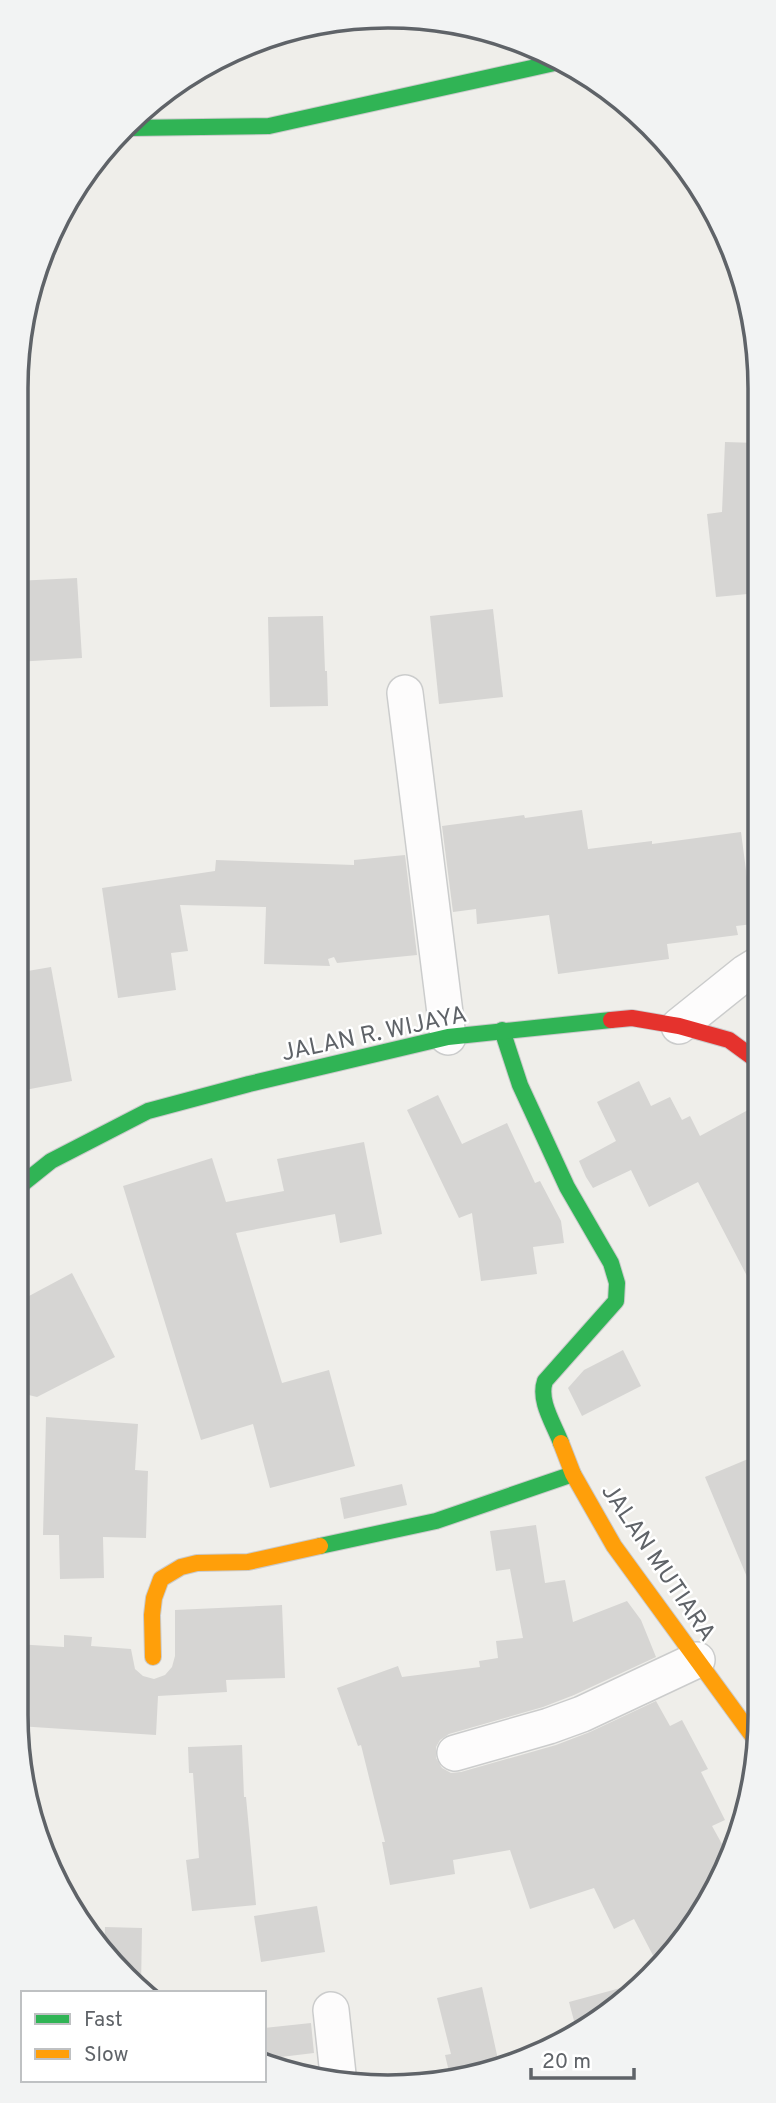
<svg xmlns="http://www.w3.org/2000/svg" width="776" height="2103" viewBox="0 0 776 2103" font-family="Overpass,sans-serif">
  <style>
    .building { fill: #d6d5d3 }
    .lines { fill: none; stroke-linecap: round; stroke-linejoin: round }
    .street-casing { stroke: #cbcccc; stroke-width: 38 }
    .fast-casing { stroke: #cacacb; stroke-width: 18 }
    .slow-casing { stroke: #cacacb; stroke-width: 18 }
    .jam-casing { stroke: #cacacb; stroke-width: 18 }
    .street { stroke: #fdfcfc; stroke-width: 35 }
    .fast { stroke: #30b455; stroke-width: 16 }
    .slow { stroke: #ff9f0a; stroke-width: 16 }
    .jam { stroke: #e5322d; stroke-width: 16 }
    .labels { text-anchor: middle; stroke-width: 5; stroke-linejoin: round; paint-order: stroke }
    .street-label { font-size: 24px; fill: #5f6368; stroke: #fff }
    .rim { fill: none; stroke: #5f6368; stroke-width: 3.5 }
  </style>
  <rect width="100%" height="100%" fill="#efeeea"/>
  <g class="building">
    <path d="M725,442L757,443L758,593L716,597L707,514L722,512Z"/>
    <path d="M77,578L82,658L16,662V581Z"/>
    <path d="M493,609L503,697L439,704L430,616Z"/>
    <path d="M323,616L325,671H327L328,706L270,707L268,617Z"/>
    <path d="M582,810L588,849L652,841V844L741,832L753,924L736,926L738,935L667,944L669,959L558,974L549,915L477,924L476,909L453,912L442,826L524,815L525,818Z"/>
    <path d="M405,855L417,955L337,963L334,957L328,959L330,966L264,964L266,907L180,905L188,951L171,953L176,990L118,998L102,888L215,871L216,860L354,865V860Z"/>
    <path d="M51,967L72,1081L25,1090L16,1038V973Z"/>
    <path d="M639,1081L651,1106L670,1097L682,1120L690,1116L700,1136L748,1110L759,1130V1299L698,1182L649,1207L631,1170L593,1188L586,1177L579,1161L616,1141L597,1102Z"/>
    <path d="M438,1095L462,1144L507,1123L535,1183L540,1181L561,1221L564,1243L533,1247L537,1274L481,1281L472,1213L459,1218L407,1110Z"/>
    <path d="M364,1142L382,1234L340,1243L335,1214L236,1233L282,1383L329,1370L355,1466L270,1488L253,1424L201,1440L123,1186L212,1158L226,1202L284,1191L277,1159Z"/>
    <path d="M72,1273L115,1357L37,1397L16,1392V1303Z"/>
    <path d="M623,1350L641,1386L582,1416L568,1388L584,1370Z"/>
    <path d="M46,1417L138,1424L135,1470L148,1471L146,1538L103,1537L104,1578L60,1579L59,1535H43Z"/>
    <path d="M760,1454V1608L705,1477Z"/>
    <path d="M402,1484L407,1505L344,1519L340,1498Z"/>
    <path d="M536,1525L545,1583L565,1580L573,1622L627,1601L641,1620L656,1657L574,1695L543,1707L449,1734L440,1740L436,1747V1758L442,1768L451,1773L461,1772L556,1745L590,1732L656,1701L670,1726L682,1720L708,1769L701,1772L725,1820L712,1826L727,1853L684,1941L658,1965L634,1919L614,1929L594,1888L530,1909L510,1850L453,1860L455,1874L390,1885L382,1842H385L361,1745L358,1746L337,1688L398,1666L402,1677L480,1667L479,1661L498,1658L496,1641L523,1638L510,1569L496,1571L490,1531Z"/>
    <path d="M282,1605L285,1678L226,1680L227,1692L158,1696L156,1735L18,1726L16,1715V1644L64,1647V1635L92,1637L91,1646L131,1649L135,1669L143,1676L154,1679L165,1675L172,1667L175,1656V1610Z"/>
    <path d="M242,1745L244,1797H246L256,1905L192,1911L186,1860L199,1858L193,1773H189L188,1747Z"/>
    <path d="M317,1906L325,1952L261,1962L254,1916Z"/>
    <path d="M105,1927L142,1928L141,1987L108,1960L104,1954Z"/>
    <path d="M639,1983L594,2025L577,2032L569,2002Z"/>
    <path d="M482,1987L499,2064L461,2080H451L445,2055L451,2054L437,1998Z"/>
    <path d="M311,2023L314,2053L264,2059V2028Z"/>
  </g>
  <g class="lines">
    <defs>
      <g id="street">
        <path d="M405,693L448,1037"/>
        <path d="M679,1026L745,973L758,965"/>
        <path d="M455,1753L549,1726L582,1714L697,1660"/>
        <path d="M331,2010L339,2084"/>
      </g>
      <g id="fast">
        <path d="M130,128L269,126L559,62"/>
        <path d="M502,1030L520,1085L567,1187L611,1263L617,1283L616,1301L545,1381C538,1401 554,1424 561,1443"/>
        <path d="M16,1189L51,1161L148,1111L249,1084L448,1037L611,1020"/>
        <path d="M320,1546L436,1521L573,1474"/>
      </g>
      <g id="slow">
        <path d="M561,1443L573,1474L614,1546L757,1742"/>
        <path d="M153,1657L152,1615L154,1598L161,1579L181,1567L197,1563L248,1562L320,1546"/>
      </g>
      <path id="jam" d="M611,1020L632,1018L679,1026L729,1040L759,1062"/>
    </defs>
    <use href="#street" class="street-casing"/>
    <use href="#fast" class="fast-casing"/>
    <use href="#slow" class="slow-casing"/>
    <use href="#jam" class="jam-casing"/>
    <use href="#street" class="street"/>
    <use href="#fast" class="fast"/>
    <use href="#slow" class="slow"/>
    <use href="#jam" class="jam"/>
  </g>
  <g class="labels">
    <g class="street-label">
      <text transform="translate(374 1033) rotate(-12)" y="8">JALAN R. WIJAYA</text>
      <text transform="translate(659 1562) rotate(56)" y="8">JALAN MUTIARA</text>
    </g>
  </g>
  <path d="M0 0H776V2103H0ZM388 28H388A360 360 0 0 1 748 388V1715A360 360 0 0 1 388 2075H388A360 360 0 0 1 28 1715V388A360 360 0 0 1 388 28Z" fill="#f2f3f3" fill-rule="evenodd"/>
  <path class="rim" d="M388 28H388A360 360 0 0 1 748 388V1715A360 360 0 0 1 388 2075H388A360 360 0 0 1 28 1715V388A360 360 0 0 1 388 28Z"/>
  <rect x="21" y="1991" width="245" height="91" fill="#ffffff" stroke="#bfc1c3" stroke-width="2"/>
  <rect x="35" y="2014" width="35" height="10" fill="#30b455" stroke="#bfc1c3" stroke-width="2"/>
  <text x="84" y="2026" font-size="21" fill="#5f6368">Fast</text>
  <rect x="35" y="2049" width="35" height="10" fill="#ff9f0a" stroke="#bfc1c3" stroke-width="2"/>
  <text x="84" y="2061" font-size="21" fill="#5f6368">Slow</text>
  <path d="M531 2068v10h103v-10" fill="none" stroke="#5f6368" stroke-width="3.5"/>
  <text x="542" y="2068" font-size="21" fill="#5f6368" stroke="#ffffff" stroke-width="5" paint-order="stroke">20 m</text>
</svg>
